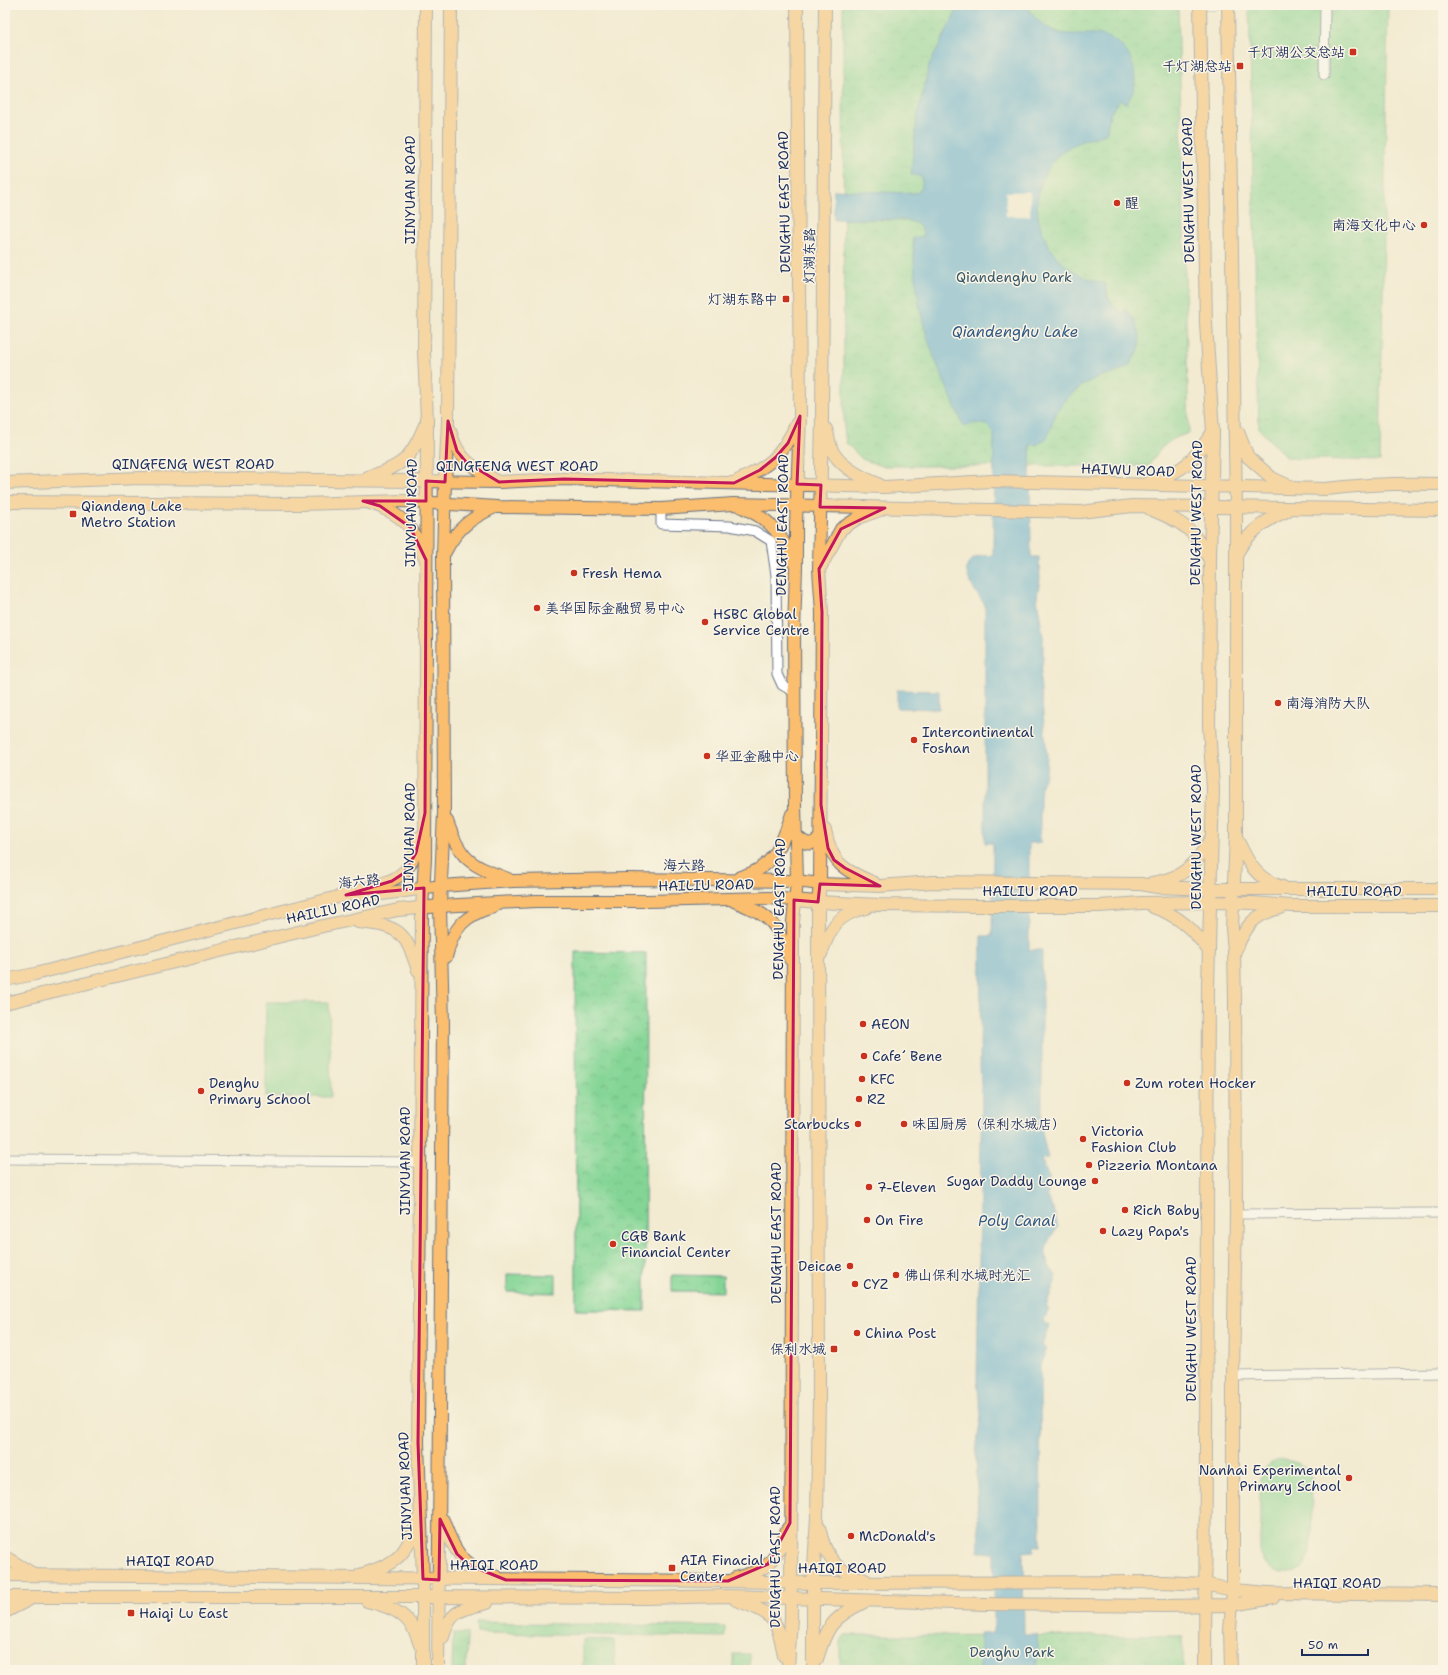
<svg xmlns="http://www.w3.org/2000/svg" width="1448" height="1675" viewBox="0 0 1448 1675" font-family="'Shantell Sans','LXGW WenKai TC',sans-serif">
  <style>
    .park { fill: url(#park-crowns); stroke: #50827a }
    .pitch { fill: #84d595; stroke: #50827a }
    .water { fill: #59abd4; stroke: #3a6d99 }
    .pier { fill: #f2ebd1 }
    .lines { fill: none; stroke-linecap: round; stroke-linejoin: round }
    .minor-casing { stroke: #667186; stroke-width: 11 }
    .major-casing { stroke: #667186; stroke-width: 14 }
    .minor { stroke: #fff; stroke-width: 9 }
    .major { stroke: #fabe6e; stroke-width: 12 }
    .marked { fill: none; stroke: #c2185b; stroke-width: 3; stroke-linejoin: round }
    .poi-dot { fill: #c8321e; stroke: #fcf5e5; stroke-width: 1.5 }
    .labels { text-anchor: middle; stroke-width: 3; stroke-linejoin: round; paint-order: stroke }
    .poi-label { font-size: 14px; fill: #1b2f5e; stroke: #fcf5e5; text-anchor: start }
    .street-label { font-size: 14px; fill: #1b2f5e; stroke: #fcf5e5 }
    .park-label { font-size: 14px; fill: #35586c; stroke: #fcf5e5 }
    .water-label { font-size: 15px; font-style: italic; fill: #315a87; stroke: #fcf5e5 }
  </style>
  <defs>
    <pattern id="park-crowns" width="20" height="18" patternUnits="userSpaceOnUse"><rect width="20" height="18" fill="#84d595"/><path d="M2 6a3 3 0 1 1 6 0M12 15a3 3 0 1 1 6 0" fill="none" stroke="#71b783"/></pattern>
  </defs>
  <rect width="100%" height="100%" fill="#fcf5e5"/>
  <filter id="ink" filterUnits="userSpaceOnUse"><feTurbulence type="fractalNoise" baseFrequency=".025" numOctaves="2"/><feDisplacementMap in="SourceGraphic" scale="8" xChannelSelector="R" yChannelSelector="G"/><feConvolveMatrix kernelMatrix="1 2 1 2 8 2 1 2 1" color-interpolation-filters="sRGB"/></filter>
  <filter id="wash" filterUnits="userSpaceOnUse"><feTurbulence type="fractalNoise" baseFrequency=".012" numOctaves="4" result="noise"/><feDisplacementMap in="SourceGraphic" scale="16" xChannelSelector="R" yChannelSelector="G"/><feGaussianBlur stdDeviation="0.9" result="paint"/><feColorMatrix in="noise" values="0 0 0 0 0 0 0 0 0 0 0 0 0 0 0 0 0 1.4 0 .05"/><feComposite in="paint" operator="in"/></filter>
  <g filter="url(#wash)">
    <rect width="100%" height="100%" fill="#f2ebd1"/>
    <g class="park">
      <path d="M843,5H1178L1189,433C1167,440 1161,446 1149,466H882L862,459L846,443L844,428Z"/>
      <path d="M1249,5H1388L1380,461L1287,458L1259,429Z"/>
      <path d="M575,952L646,953L645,1311L576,1310Z"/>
      <path d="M507,1274L556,1275V1293L507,1292Z"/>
      <path d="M672,1275L723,1276V1292L672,1291Z"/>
      <path d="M476,1622L725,1627V1637L477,1633Z"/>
      <path d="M453,1633L467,1634L466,1670H452Z"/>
      <path d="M845,1635L1183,1636V1670H840V1642Z"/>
      <path d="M583,1639L614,1641L615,1670H583Z"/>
      <rect x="733" y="1654" width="17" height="16"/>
    </g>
    <g class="pitch">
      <path d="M266,1002H329L331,1097H266Z"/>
      <path d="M1282,1460C1298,1461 1305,1465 1312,1479L1311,1553L1301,1569L1290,1572H1280L1271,1568L1266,1564L1260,1552V1478C1266,1466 1269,1462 1282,1460Z"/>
    </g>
    <g class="water">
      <path d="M960,5H1026C1032,15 1041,25 1052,30C1065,37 1079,33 1094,34C1121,36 1139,60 1134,88C1133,93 1129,99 1127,104L1120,100L1110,114L1106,134C1093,137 1080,141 1069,147C1058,153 1051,164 1045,174C1027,207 1042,253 1075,272C1084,278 1095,281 1106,284C1106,297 1111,305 1122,314L1125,308L1135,321L1140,336L1139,350L1128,367L1113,374L1100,376L1083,385L1069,396L1057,411L1047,438L1038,444L1030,445L1031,557H1039L1040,579L1037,597L1043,637V658L1040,680L1047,756L1046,774L1041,785L1040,801V843H1029V950H1042V1133L1048,1158L1041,1159L1050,1179L1043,1182L1049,1193L1046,1195L1053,1208L1058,1227C1043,1245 1041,1259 1057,1276L1046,1307L1049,1309L1043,1322L1049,1325L1042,1346L1047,1349L1040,1365L1041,1546H1034V1552L1023,1553L1024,1634H1037V1670H980V1634L994,1633V1553L979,1552L976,1451L981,1415L977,1380L981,1140L982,1105L980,1064L981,936H992L993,855V843H985V605C977,593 955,568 975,558C981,555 988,556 993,555L994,433L987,425L975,423L964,427C949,391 931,356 922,318C916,291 914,265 913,238L924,236C921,225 916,222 905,220L834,219V190L907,193H917L922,187V177L911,174L917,118L929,65Z"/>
      <path d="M897,690L939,691V709L897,708Z"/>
    </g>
    <rect class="pier" x="1006" y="192" width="24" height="24"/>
  </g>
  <g filter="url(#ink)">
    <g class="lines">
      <defs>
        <g id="minor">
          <path d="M1200,5H1213"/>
          <path d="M1324,75L1325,5"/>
          <path d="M661,509V524L730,526L755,531L771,541L776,575L777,674L782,685L794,692"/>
          <path d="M5,1159L420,1162"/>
          <path d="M1236,1214L1443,1213"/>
          <path d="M1233,1376L1443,1373"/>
        </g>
        <g id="major">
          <path d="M1200,5L1206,323L1213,432L1210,560L1209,726L1213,789L1208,987L1205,1670"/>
          <path d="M1228,5L1236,508V835L1232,928L1234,952L1235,1000L1236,1214L1233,1376V1590L1230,1630L1231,1670"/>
          <path d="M826,429C828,435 829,442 831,448C838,466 861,477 878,484"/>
          <path d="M450,430C457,460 474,467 498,482"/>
          <path d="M1238,432L1248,457L1272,478L1291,487"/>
          <path d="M368,477C403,466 411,459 425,425"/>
          <path d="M737,481C770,466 782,456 797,423"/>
          <path d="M5,483L142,478L499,482L564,479L884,487L992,481L1326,489C1365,484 1403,483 1443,484"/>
          <path d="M1148,483C1185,470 1191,464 1213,432"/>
          <path d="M5,502L301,504L402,501L497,507L661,509L733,504L1080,512L1132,506L1443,510"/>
          <path d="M370,503C384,507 401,516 410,528C416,536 420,547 424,556"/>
          <path d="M740,506C772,520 780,532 794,563"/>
          <path d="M1150,509C1184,523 1192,527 1210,560"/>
          <path d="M445,552C457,528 471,518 495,507"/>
          <path d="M1236,555C1247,533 1265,520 1287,511"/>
          <path d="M821,566L841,529L858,518L880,510"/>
          <path d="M447,821C460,860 470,865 508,879"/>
          <path d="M825,830C832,865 843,869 874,883"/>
          <path d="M796,836C806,844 810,847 820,838"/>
          <path d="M1236,837C1247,860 1255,880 1283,887"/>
          <path d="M740,877C774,869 782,844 792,814"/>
          <path d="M1152,883C1183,879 1197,864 1211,838"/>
          <path d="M362,890C398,879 411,877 420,837"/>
          <path d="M734,901C773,917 775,921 790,959"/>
          <path d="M1153,907C1178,915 1194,930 1209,951"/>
          <path d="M358,922C400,926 405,931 418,970"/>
          <path d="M1235,951C1246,926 1253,914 1281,908"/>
          <path d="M821,954C830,928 837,914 866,908"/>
          <path d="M446,957C453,928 464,915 493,907"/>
          <path d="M5,980L35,974L346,895L381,894L442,886L513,881L627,879L797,881L820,884L880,886L933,882L1141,884L1157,887L1211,889H1443"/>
          <path d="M5,1003L323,926L398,910L440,906L536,901H647L769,898L818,902L880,905L979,906H1099L1142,903L1211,902L1252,903L1292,906H1443"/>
          <path d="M443,1520C455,1554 462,1565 497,1577"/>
          <path d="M819,1527C825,1556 835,1572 865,1580"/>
          <path d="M5,1557L35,1575"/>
          <path d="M5,1575L728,1581L813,1583L1164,1582L1204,1584L1233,1590L1269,1593L1443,1595"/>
          <path d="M360,1575C399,1563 405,1556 419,1518"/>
          <path d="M735,1578C746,1575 760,1572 768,1564C778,1556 783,1540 788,1528"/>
          <path d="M5,1597H423L646,1598L727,1596L986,1604L1163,1606L1232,1605L1273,1598"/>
          <path d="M736,1600C774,1614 777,1617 784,1656"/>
          <path d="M367,1601C395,1608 412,1615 420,1645"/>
          <path d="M5,1612L32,1598"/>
          <path d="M443,1637C450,1610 462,1609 487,1603"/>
          <path d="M817,1659C827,1626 832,1618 864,1602"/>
          <path d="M423,1670V1579L418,1443L422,908L425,860L427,420L424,352L426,5"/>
          <path d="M438,1670L443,1023L440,906L444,812L443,557L445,482L448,421L451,5"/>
          <path d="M788,1670L791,1617L793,922L797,881L795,805L794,632L796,567V525L800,416L797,5"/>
          <path d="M813,1670V1583L817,1517L819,1399L818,902L820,884L822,612L819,569L822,417L825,5"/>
        </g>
      </defs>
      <use href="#minor" class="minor-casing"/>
      <use href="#major" class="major-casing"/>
      <use href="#minor" class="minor"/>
      <use href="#major" class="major"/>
    </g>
  </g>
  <path d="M0 0H1448V1675H0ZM800,416L797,484L821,485L820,507L885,508L841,529L819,569L822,612L821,805L828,848L834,860L845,868L880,886L820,884L818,902L794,900L790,1523L768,1564L728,1581L506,1580L469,1565L457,1554L440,1519L439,1580L423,1579L418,1443L424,888L346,895L392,881L404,873L416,853L425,813L426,560L410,527L380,506L363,501H426V481L445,482L448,421L457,451L466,462L499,482L564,479L734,483L760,470L776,457L788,443Z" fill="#f2ebd1" fill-opacity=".55" fill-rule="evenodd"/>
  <path class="marked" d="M800,416L797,484L821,485L820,507L885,508L841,529L819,569L822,612L821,805L828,848L834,860L845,868L880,886L820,884L818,902L794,900L790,1523L768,1564L728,1581L506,1580L469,1565L457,1554L440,1519L439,1580L423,1579L418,1443L424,888L346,895L392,881L404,873L416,853L425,813L426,560L410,527L380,506L363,501H426V481L445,482L448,421L457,451L466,462L499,482L564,479L734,483L760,470L776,457L788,443Z"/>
  <g class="poi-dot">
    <rect x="1349" y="48" width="8" height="8" rx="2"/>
    <rect x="1236" y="62" width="8" height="8" rx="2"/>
    <circle cx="1117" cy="203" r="4"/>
    <circle cx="1424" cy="225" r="4"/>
    <rect x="782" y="295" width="8" height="8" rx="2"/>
    <rect x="69" y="510" width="8" height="8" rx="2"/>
    <circle cx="574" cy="573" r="4"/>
    <circle cx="537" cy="608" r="4"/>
    <circle cx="705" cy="622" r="4"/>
    <circle cx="1278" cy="703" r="4"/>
    <circle cx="914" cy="740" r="4"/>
    <circle cx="707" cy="756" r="4"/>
    <circle cx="863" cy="1024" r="4"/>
    <circle cx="864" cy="1056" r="4"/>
    <circle cx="862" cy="1079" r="4"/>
    <circle cx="1127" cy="1083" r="4"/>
    <circle cx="201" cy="1091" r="4"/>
    <circle cx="859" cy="1099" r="4"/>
    <circle cx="858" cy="1124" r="4"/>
    <circle cx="904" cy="1124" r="4"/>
    <circle cx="1083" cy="1139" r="4"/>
    <circle cx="1089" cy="1165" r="4"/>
    <circle cx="1095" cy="1181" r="4"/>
    <circle cx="869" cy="1187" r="4"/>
    <circle cx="1125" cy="1210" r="4"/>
    <circle cx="867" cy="1220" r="4"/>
    <circle cx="1103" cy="1231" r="4"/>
    <circle cx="613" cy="1244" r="4"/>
    <circle cx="850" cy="1266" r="4"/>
    <circle cx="896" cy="1275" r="4"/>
    <circle cx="855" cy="1284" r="4"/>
    <circle cx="857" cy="1333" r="4"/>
    <rect x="830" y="1345" width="8" height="8" rx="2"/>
    <circle cx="1349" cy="1478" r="4"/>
    <circle cx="851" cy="1536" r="4"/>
    <rect x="668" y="1564" width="8" height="8" rx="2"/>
    <rect x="127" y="1609" width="8" height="8" rx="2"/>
  </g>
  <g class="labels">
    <g class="poi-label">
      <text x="1345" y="57" text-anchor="end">千灯湖公交总站</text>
      <text x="1232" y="71" text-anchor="end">千灯湖总站</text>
      <text x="1125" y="208">醒</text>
      <text x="1416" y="230" text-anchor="end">南海文化中心</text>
      <text x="778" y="304" text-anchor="end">灯湖东路中</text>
      <text x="81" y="511">Qiandeng Lake<tspan x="81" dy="16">Metro Station</tspan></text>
      <text x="582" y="578">Fresh Hema</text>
      <text x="545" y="613">美华国际金融贸易中心</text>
      <text x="713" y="619">HSBC Global<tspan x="713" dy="16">Service Centre</tspan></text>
      <text x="1286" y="708">南海消防大队</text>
      <text x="922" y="737">Intercontinental<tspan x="922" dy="16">Foshan</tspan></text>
      <text x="715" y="761">华亚金融中心</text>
      <text x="871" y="1029">AEON</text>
      <text x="872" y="1061">Cafe´ Bene</text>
      <text x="870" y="1084">KFC</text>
      <text x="209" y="1088">Denghu<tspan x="209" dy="16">Primary School</tspan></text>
      <text x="1135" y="1088">Zum roten Hocker</text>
      <text x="867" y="1104">RZ</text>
      <text x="850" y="1129" text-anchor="end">Starbucks</text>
      <text x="912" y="1129">味国厨房（保利水城店）</text>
      <text x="1091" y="1136">Victoria<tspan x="1091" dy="16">Fashion Club</tspan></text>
      <text x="1097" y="1170">Pizzeria Montana</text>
      <text x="1087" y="1186" text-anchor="end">Sugar Daddy Lounge</text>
      <text x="877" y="1192">7-Eleven</text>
      <text x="1133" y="1215">Rich Baby</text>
      <text x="875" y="1225">On Fire</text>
      <text x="1111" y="1236">Lazy Papa's</text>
      <text x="621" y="1241">CGB Bank<tspan x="621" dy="16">Financial Center</tspan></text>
      <text x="842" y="1271" text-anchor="end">Deicae</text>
      <text x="904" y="1280">佛山保利水城时光汇</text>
      <text x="863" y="1289">CYZ</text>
      <text x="865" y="1338">China Post</text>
      <text x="826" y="1354" text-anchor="end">保利水城</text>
      <text x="1341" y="1475" text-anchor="end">Nanhai Experimental<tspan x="1341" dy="16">Primary School</tspan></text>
      <text x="859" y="1541">McDonald's</text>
      <text x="680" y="1565">AIA Finacial<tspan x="680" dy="16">Center</tspan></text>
      <text x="139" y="1618">Haiqi Lu East</text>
    </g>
    <g class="street-label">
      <text transform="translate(410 190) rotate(-90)" y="5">JINYUAN ROAD</text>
      <text transform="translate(1188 190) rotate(-91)" y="5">DENGHU WEST ROAD</text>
      <text transform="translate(784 202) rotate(-91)" y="5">DENGHU EAST ROAD</text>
      <text transform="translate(809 256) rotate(-89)" y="5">灯湖东路</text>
      <text x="193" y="469">QINGFENG WEST ROAD</text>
      <text x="517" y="471">QINGFENG WEST ROAD</text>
      <text transform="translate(1128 470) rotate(2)" y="5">HAIWU ROAD</text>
      <text transform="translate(411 513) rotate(-89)" y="5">JINYUAN ROAD</text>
      <text transform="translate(1196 513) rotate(-89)" y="5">DENGHU WEST ROAD</text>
      <text transform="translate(782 525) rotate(-89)" y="5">DENGHU EAST ROAD</text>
      <text transform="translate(409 837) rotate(-89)" y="5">JINYUAN ROAD</text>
      <text transform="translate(1196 837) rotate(-90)" y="5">DENGHU WEST ROAD</text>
      <text transform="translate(684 865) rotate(1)" y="5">海六路</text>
      <text transform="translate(359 881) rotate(-6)" y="5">海六路</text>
      <text transform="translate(706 885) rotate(-1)" y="5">HAILIU ROAD</text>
      <text x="1030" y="896">HAILIU ROAD</text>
      <text x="1354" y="896">HAILIU ROAD</text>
      <text transform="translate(333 909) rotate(-12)" y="5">HAILIU ROAD</text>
      <text transform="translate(779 909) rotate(-89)" y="5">DENGHU EAST ROAD</text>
      <text transform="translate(405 1161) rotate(-90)" y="5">JINYUAN ROAD</text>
      <text transform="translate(776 1233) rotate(-90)" y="5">DENGHU EAST ROAD</text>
      <text transform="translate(1191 1329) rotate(-90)" y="5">DENGHU WEST ROAD</text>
      <text transform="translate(405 1486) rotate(-92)" y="5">JINYUAN ROAD</text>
      <text transform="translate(775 1557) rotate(-90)" y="5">DENGHU EAST ROAD</text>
      <text x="170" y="1566">HAIQI ROAD</text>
      <text x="494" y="1570">HAIQI ROAD</text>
      <text x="842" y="1573">HAIQI ROAD</text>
      <text x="1337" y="1588">HAIQI ROAD</text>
    </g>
    <g class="park-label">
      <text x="1014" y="282">Qiandenghu Park</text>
      <text x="1012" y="1657">Denghu Park</text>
    </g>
    <g class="water-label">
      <text x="1015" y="337">Qiandenghu Lake</text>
      <text x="1017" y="1226">Poly Canal</text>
    </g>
  </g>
  <rect width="1448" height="1675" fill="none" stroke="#fcf5e5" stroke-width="20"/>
  <path d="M1302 1649v6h66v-6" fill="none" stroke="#1b2f5e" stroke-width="2"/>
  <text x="1308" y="1649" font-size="12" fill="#1b2f5e" stroke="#fcf5e5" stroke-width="3" paint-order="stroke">50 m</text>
</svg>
